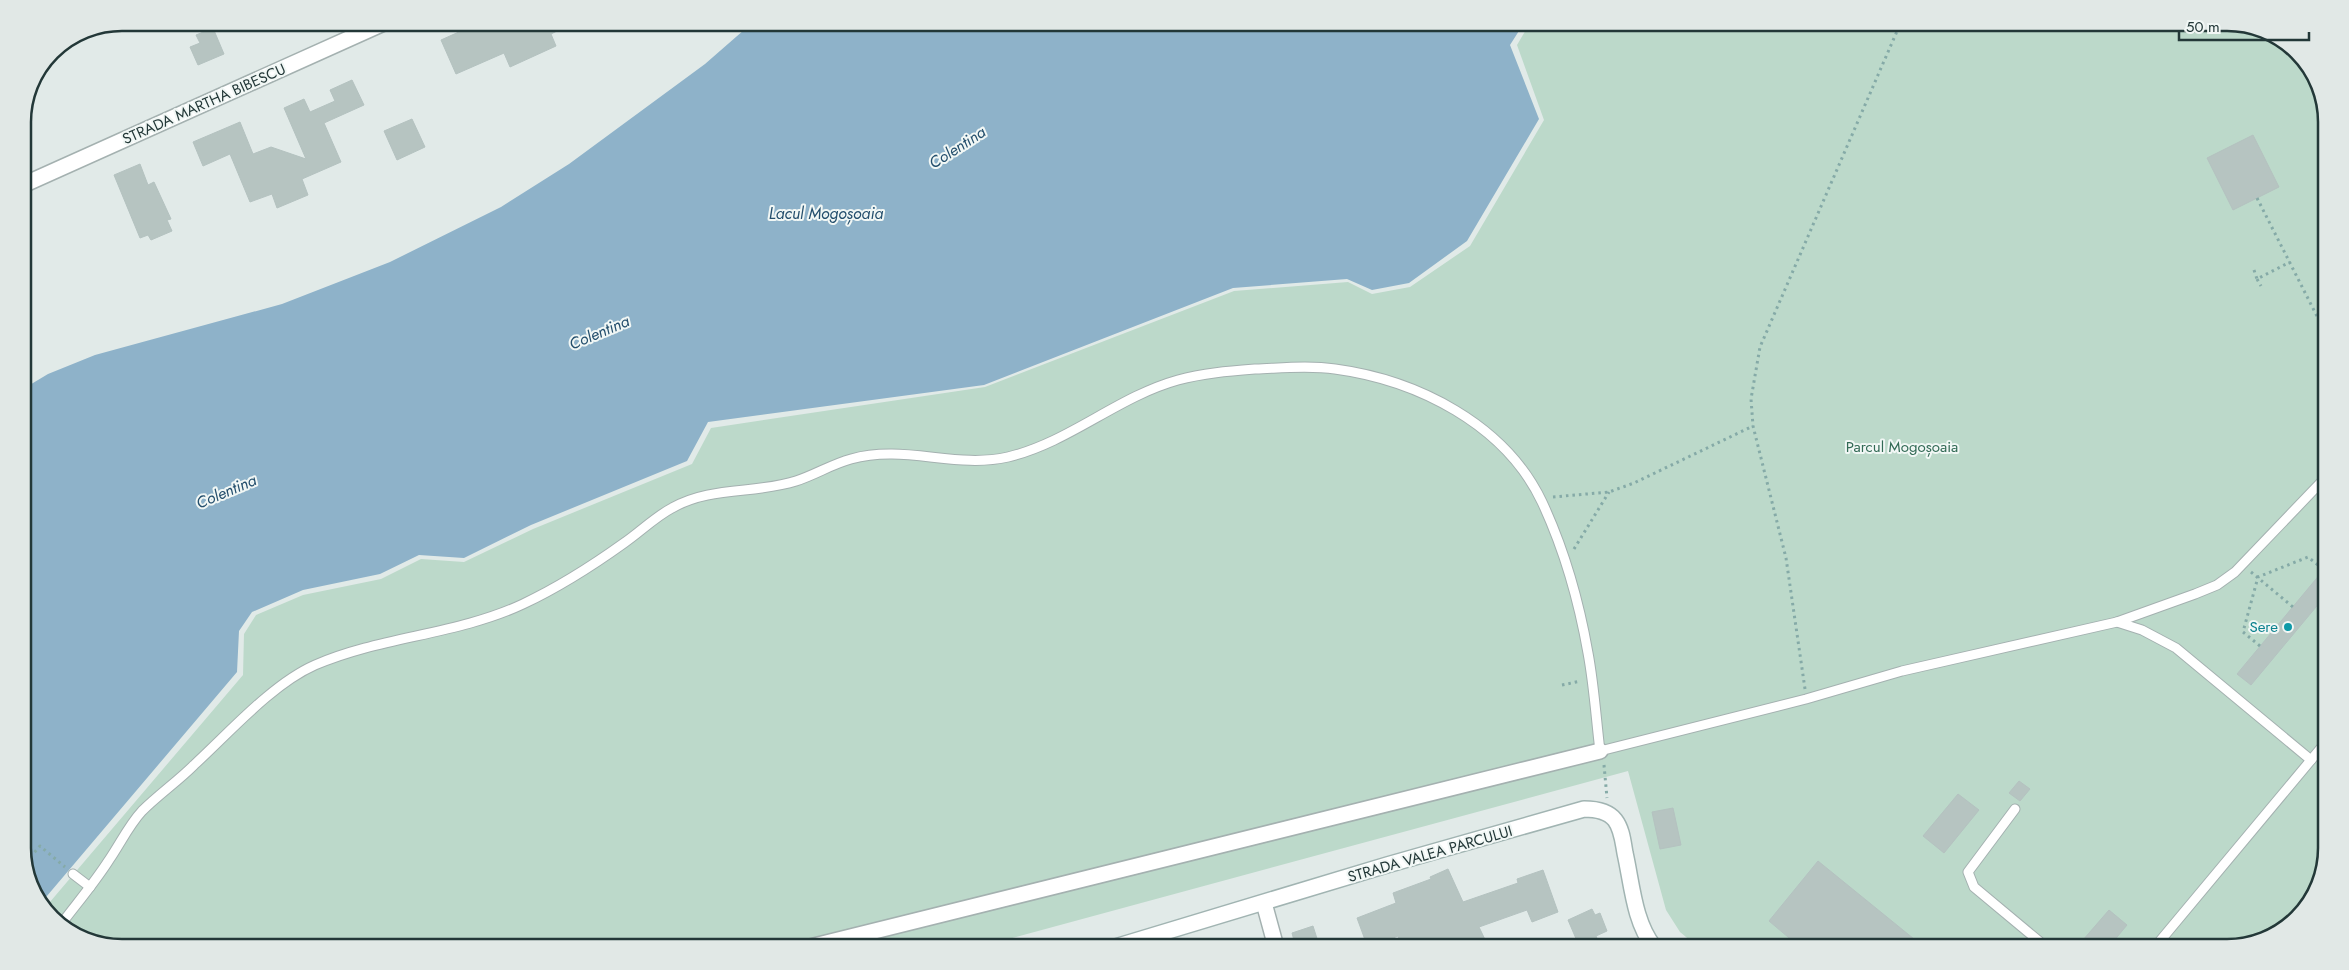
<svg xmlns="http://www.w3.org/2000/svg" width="2349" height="970" viewBox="0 0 2349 970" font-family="Jost,sans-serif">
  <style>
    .green { fill: #bcd9ca }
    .water { fill: #8eb2c9 }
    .building { fill: #b6c4c1; stroke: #b4c2c0 }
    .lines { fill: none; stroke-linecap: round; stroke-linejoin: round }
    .lane-casing { stroke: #a4b1b0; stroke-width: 11 }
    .street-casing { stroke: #a4b1b0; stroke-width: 18 }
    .secondary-casing { stroke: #a1b4b2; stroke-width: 18 }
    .path { stroke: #85aaa7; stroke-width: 3; stroke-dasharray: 2.5 4; stroke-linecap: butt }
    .lane { stroke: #fff; stroke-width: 9 }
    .street { stroke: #fff; stroke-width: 15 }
    .secondary { stroke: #fff; stroke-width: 15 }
    .culture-dot { fill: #0f9aa8; stroke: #f1f7f5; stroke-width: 2 }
    .labels { text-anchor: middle; stroke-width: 4; stroke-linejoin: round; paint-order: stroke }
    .street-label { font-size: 15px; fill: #233838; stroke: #f1f7f5 }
    .park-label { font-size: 15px; fill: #326a55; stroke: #f1f7f5 }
    .culture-label { font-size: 15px; fill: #0d838f; stroke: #f1f7f5; text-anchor: end }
    .water-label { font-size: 16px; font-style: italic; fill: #244f6d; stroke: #f1f7f5 }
    .rim { fill: none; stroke: #233838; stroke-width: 2.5 }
  </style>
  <rect width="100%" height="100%" fill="#e1eae8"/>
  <path class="green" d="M1530,23H2227L2265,30L2310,66L2326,116V848L2319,886L2283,931L2227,947H1698L1680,932L1666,910L1628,771L979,947H122L84,940L44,909L243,675L244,634L256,615L303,595L381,579L421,559L464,562L533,529L692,464L711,428L985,387L1234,291L1348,282L1372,294L1410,287L1470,246L1544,120L1517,45Z"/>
  <path class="water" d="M752,23H1524L1510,45L1539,119L1467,241L1409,283L1372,290L1347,279L1233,288L984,385L708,422L687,461L531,525L464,558L419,555L380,574L303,590L252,612L239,631L237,672L41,903L23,855V389L48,374L95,355L282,304L390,262L501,207L569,164L705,64Z"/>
  <g class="building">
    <path d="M481,22H575L551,34L556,46L510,67L504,53L456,74L441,40Z"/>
    <path d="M213,28L224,54L198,65L190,47L200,43L196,35Z"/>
    <path d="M352,80L364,105L324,123L341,162L302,179L308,195L277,208L272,194L250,202L230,154L203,166L193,142L240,122L253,154L271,147L306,159L284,108L304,99L310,112L335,101L330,90Z"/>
    <path d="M412,119L425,147L397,160L384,131Z"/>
    <path d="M2253,135L2279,187L2233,210L2207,158Z"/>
    <path d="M140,164L148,185L154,182L171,219L167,220L172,231L151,240L148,235L140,238L114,175Z"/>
    <path d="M2326,567V595L2251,685L2237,674Z"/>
    <path d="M2019,781L2030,789L2020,801L2009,793Z"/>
    <path d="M1958,794L1979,810L1944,853L1923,836Z"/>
    <path d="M1673,808L1681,845L1660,849L1652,812Z"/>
    <path d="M1818,861L1914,939L1906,948H1801L1769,921Z"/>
    <path d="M1448,869L1463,902L1518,883L1517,879L1543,870L1558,912L1532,922L1527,910L1479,927L1489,948H1403L1398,936L1368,948L1357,918L1396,903L1393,893L1431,879L1430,877Z"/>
    <path d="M1592,909L1595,915L1600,913L1607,931L1596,936L1601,948H1580L1568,920Z"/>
    <path d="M2109,910L2127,925L2108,948H2076Z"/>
    <path d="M1313,926L1320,948H1296L1292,933Z"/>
  </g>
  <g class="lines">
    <defs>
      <g id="lane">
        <path d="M2117,622L2195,594L2217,585L2235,572L2326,477"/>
        <path d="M2015,809L1968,872L1974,887L2046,947"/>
        <path d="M73,874L90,887"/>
        <path d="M62,923C78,902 95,882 109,860C120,844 129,825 142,811C158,795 178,781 194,765C229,733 272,684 315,665C382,636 457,635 523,604C559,587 592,566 624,543C640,532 655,517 672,508C710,486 756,494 796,481C815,475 832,464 851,459C904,444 955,469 1008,457C1070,442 1117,397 1178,380C1203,373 1230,371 1256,369C1282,368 1309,365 1335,369C1417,380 1505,424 1542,502C1564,549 1579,602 1588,653C1594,685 1596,718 1600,751L1806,699L1902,671L2117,622L2142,630L2176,648L2311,760"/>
        <path d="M2155,947L2326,742"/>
      </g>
      <g id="street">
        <path d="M23,185L386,22"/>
        <path d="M1264,903L1276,947"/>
        <path d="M810,947L1600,751"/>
      </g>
      <path id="secondary" d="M1115,947L1387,865L1584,809C1595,809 1608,811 1615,820C1622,829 1623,842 1625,853C1632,884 1634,922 1654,947"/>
    </defs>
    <use href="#lane" class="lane-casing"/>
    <use href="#street" class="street-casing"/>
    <use href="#secondary" class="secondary-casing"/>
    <g class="path">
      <path d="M2257,198L2326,334"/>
      <path d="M2254,270L2257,279L2290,262"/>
      <path d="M2257,279L2261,286"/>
      <path d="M1553,497L1609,492L1634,483L1753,426"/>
      <path d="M1574,549L1609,492"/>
      <path d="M2251,572L2293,607"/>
      <path d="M2260,646L2243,632L2258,577L2308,557L2324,570"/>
      <path d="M1562,685L1581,681"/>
      <path d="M1805,689L1786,558L1753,426L1751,399L1760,347L1901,22"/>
      <path d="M1604,765L1607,798"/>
      <path d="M2321,769L2326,774"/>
      <path d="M26,862L40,846L65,867"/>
    </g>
    <use href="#lane" class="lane"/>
    <use href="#street" class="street"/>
    <use href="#secondary" class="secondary"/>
  </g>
  <circle class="culture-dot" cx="2288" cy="627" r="5"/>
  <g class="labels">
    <g class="street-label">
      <text transform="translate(204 104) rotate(-24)" y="5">STRADA MARTHA BIBESCU</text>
      <text transform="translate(1430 854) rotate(-16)" y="5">STRADA VALEA PARCULUI</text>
    </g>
    <g class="park-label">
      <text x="1902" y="452">Parcul Mogoșoaia</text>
    </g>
    <g class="culture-label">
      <text x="2278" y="632">Sere</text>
    </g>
    <g class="water-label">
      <text transform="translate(957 147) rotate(-33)" y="6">Colentina</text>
      <text x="826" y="219">Lacul Mogoșoaia</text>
      <text transform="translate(599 332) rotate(-23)" y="6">Colentina</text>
      <text transform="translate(226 491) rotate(-23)" y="6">Colentina</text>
    </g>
  </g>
  <path d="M0 0H2349V970H0ZM122 31H2227A91 91 0 0 1 2318 122V848A91 91 0 0 1 2227 939H122A91 91 0 0 1 31 848V122A91 91 0 0 1 122 31Z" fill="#e1e8e6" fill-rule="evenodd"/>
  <path class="rim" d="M122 31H2227A91 91 0 0 1 2318 122V848A91 91 0 0 1 2227 939H122A91 91 0 0 1 31 848V122A91 91 0 0 1 122 31Z"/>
  <path d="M2179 32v8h130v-8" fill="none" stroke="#233838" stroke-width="2.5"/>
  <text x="2186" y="32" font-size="15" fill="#233838" stroke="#f1f7f5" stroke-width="4" paint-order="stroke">50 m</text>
</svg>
